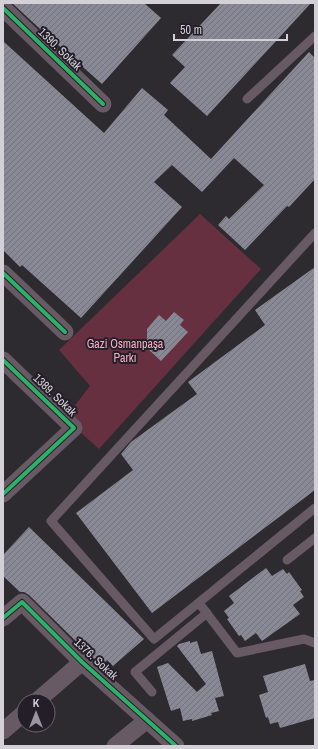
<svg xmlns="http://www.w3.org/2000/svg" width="318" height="749" viewBox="0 0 318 749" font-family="'Archivo Narrow',sans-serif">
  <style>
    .park { fill: #673041 }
    .building { fill: url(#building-hatch) }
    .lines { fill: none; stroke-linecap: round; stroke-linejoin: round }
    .lane { stroke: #685a65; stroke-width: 9 }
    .street { stroke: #685a65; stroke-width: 17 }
    .cycleway-casing { stroke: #241e29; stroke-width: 6 }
    .cycleway { stroke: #2db169; stroke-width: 4 }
    .labels { text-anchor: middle; stroke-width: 4; stroke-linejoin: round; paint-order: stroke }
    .street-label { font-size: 12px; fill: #d4d0d8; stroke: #241e29 }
    .park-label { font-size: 12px; fill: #f9b0c2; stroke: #241e29 }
  </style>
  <defs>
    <pattern id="building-hatch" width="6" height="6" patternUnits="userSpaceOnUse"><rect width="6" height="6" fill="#898895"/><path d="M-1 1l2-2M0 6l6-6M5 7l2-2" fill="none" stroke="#73727c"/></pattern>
  </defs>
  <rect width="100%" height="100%" fill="#2d2a30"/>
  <path class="park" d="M200,214L261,269L99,449L80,432L69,413L90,386L59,350Z"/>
  <g class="building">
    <path d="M12,3H144L161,18L102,84L39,28Z"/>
    <path d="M221,3H311L207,116L170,83L185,67L172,55Z"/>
    <path d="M3,41L104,133L142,88L168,110L164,115L211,159L309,52L315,58V179L289,207L287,206L245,250L218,225L226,216L229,219L264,185L234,158L202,192L172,165L154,182L182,207L81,318L22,265L20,267L3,250Z"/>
    <path d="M315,267V490L152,613L76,513L133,470L121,454L131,442L197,394L188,382L265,325L255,310Z"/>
    <path d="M174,312L184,320L180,325L188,332L161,361L147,348V329L159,315L166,321Z"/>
    <path d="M29,527L144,639L113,666L107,660L101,666L29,595L24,592H20L3,576V555Z"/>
    <path d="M266,568L272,576L283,569L287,574L289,572L302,590L300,591L304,597L293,605L300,614L262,641L256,633L245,641L241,635L239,636L227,619L229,618L224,611L234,603L229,596Z"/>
    <path d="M190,641V643L197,641L201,654L212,651L224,696L215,698L219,711L211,713L212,715L192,721V719L183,721L180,708L171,711L157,667L168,663L197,692L206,684L177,646L179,644Z"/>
    <path d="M305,664L310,681L315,680V718L280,728L278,722L270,724L268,717L266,718L259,695L268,692L263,676Z"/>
  </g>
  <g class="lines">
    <g class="lane">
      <path d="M247,99L315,36"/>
      <path d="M315,233L51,521L154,639L315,508"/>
      <path d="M287,560L315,538"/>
      <path d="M199,603L237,653L304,639L315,643"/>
      <path d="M152,692L135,672L207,613"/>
    </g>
    <g class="street">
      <path d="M3,8L103,104"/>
      <path d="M3,273L65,332"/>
      <path d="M3,360L74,428L3,494"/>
      <path d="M3,618L22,602L82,662L176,746"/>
      <path d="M37,701L82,662"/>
      <path d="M3,731L24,713"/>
      <path d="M115,746L147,720"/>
    </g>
    <defs>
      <g id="cycleway">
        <path d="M3,8L103,104"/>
        <path d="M3,273L65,332"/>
        <path d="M3,360L74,428L3,494"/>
        <path d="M3,618L22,602L82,662L176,746"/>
      </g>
    </defs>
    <use href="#cycleway" class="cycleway-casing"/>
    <use href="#cycleway" class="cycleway"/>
  </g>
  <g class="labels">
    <g class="street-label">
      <text transform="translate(60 49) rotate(44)" y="4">1390. Sokak</text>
      <text transform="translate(55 395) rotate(44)" y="4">1389. Sokak</text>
      <text transform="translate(96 659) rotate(43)" y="4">1376. Sokak</text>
    </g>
    <g class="park-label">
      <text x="125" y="348">Gazi Osmanpaşa<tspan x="125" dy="14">Parkı</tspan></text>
    </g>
  </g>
  <rect width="318" height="749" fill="none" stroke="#d4d0d8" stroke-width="8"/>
  <g transform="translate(36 713)"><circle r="19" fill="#241e29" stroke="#6a656f"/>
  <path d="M0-3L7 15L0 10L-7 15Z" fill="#9a969d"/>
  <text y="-6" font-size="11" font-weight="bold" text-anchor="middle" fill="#d4d0d8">K</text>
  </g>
  <path d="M174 34v6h113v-6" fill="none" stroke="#d4d0d8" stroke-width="2"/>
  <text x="180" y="34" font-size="12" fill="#d4d0d8" stroke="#241e29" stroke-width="3" paint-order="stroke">50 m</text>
</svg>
